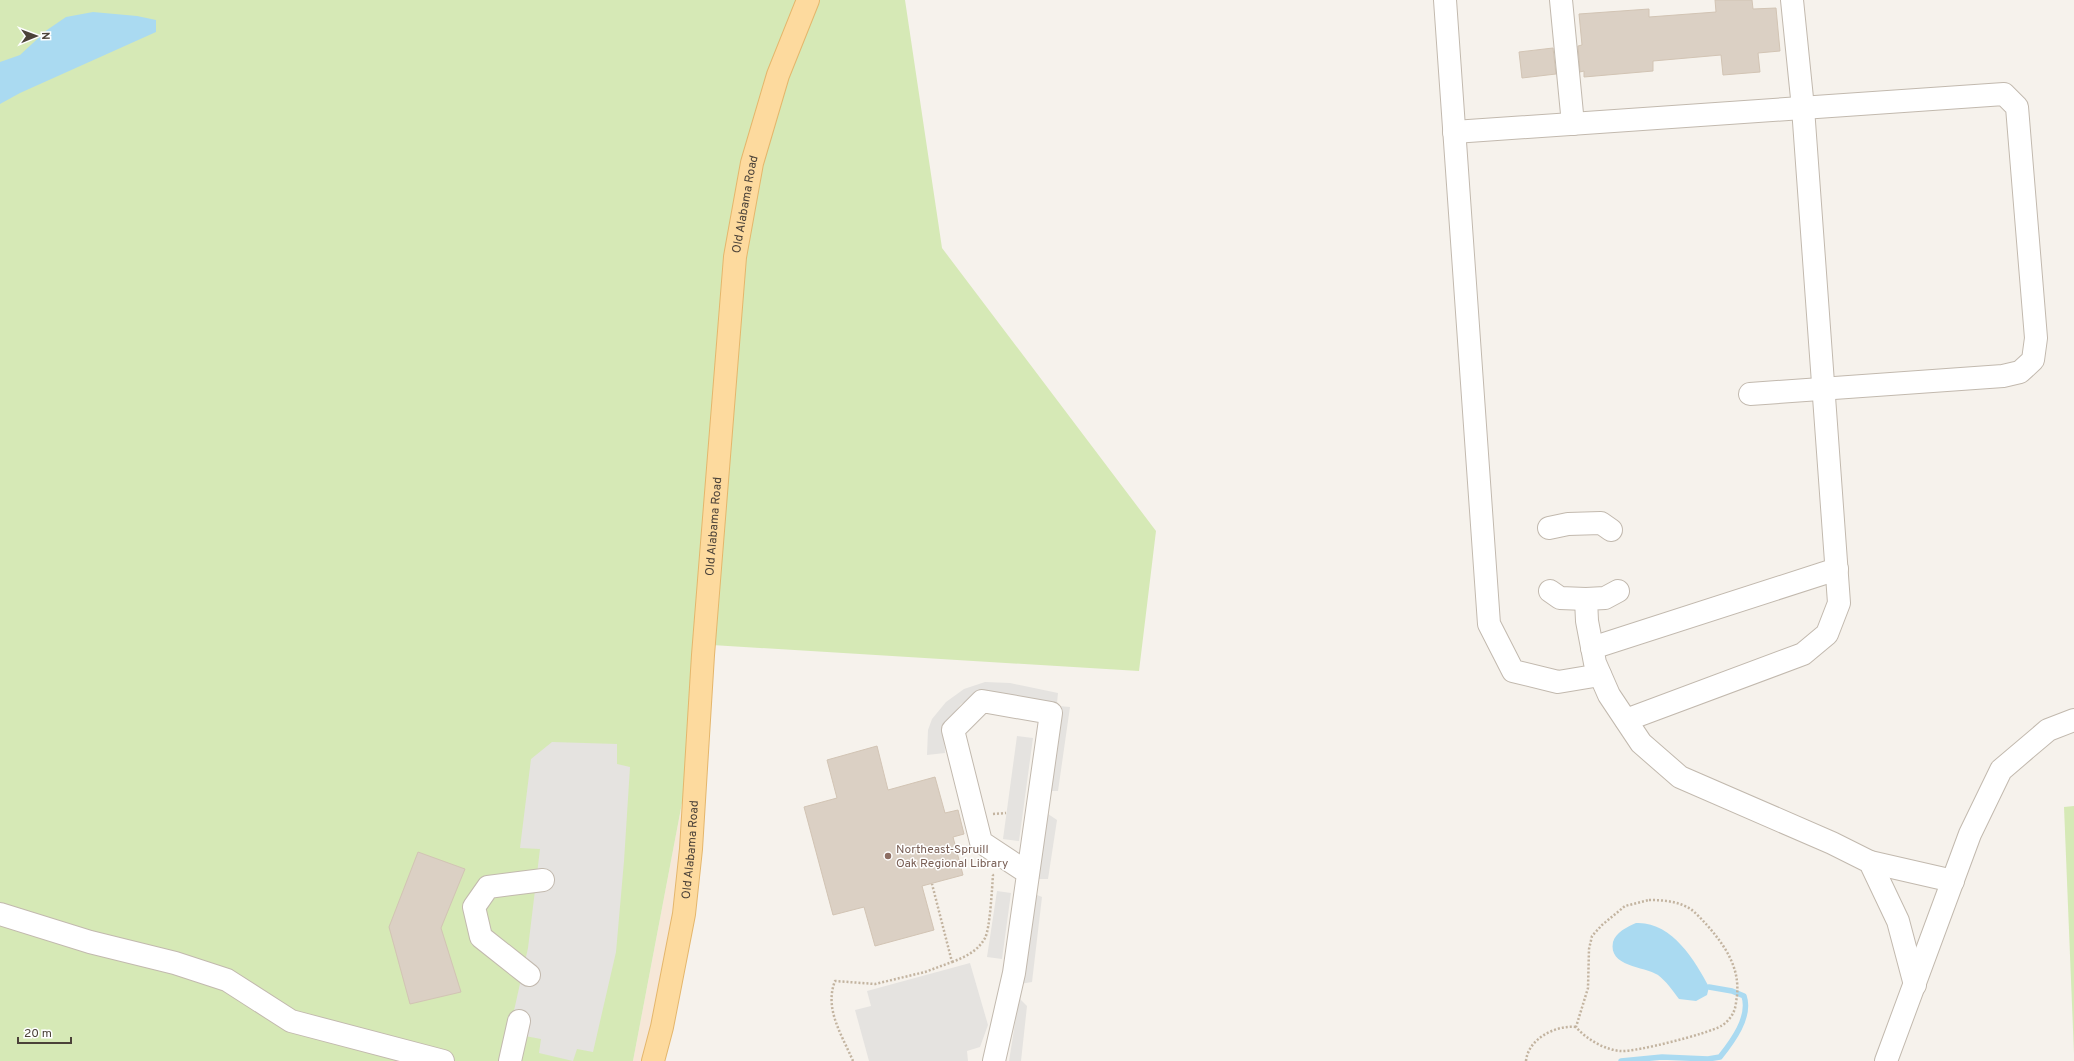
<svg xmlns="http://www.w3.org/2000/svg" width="2074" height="1061" viewBox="0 0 2074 1061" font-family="Overpass,sans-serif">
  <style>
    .commercial { fill: #f6e7d8 }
    .green { fill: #d6e9b6 }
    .parking { fill: #e5e3e0 }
    .water { fill: #aadaf1 }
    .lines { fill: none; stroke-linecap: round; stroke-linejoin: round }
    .stream { stroke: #aadaf1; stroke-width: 5.5 }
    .building { fill: #dbd0c4; stroke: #d2c4b4 }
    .minor-casing { stroke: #c2b9ae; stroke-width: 24 }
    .major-casing { stroke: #e4b66c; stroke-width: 24 }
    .path { stroke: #c3b4a0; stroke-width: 2.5; stroke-dasharray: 2 2; stroke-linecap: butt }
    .minor { stroke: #fff; stroke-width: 22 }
    .major { stroke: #fdda9e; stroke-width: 22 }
    .education-dot { fill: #8d6e63; stroke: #fff; stroke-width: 1.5 }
    .labels { text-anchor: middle; stroke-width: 3; stroke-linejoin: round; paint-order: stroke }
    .street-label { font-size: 12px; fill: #4b4239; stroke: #fff }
    .education-label { font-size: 12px; fill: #785e54; stroke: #fff; text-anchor: start }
  </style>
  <rect width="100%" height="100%" fill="#f6f2ec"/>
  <path class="commercial" d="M712,645L678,904L651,1061H633Z"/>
  <g class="green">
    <path d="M0,0H905L942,248L1156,531L1139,671L712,645L633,1061H0Z"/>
    <path d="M2074,806V1054L2064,807Z"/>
  </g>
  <g class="parking">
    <path d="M985,682L1010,683L1058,693L1057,703L1031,698L978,696L961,704L946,724L944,733L945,753L927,755L928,730L932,719L946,702L964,689Z"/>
    <path d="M1059,706L1070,707L1058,791H1045Z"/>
    <path d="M1017,736L1033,738L1019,841L1003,839Z"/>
    <path d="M552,742L617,744V764L630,767L624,861L616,952L593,1052L577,1049L573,1061L539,1053L541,1039L509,1033L528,948L540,849L520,848L531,759Z"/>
    <path d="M1045,812L1057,820L1048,879H1034Z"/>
    <path d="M997,891L1011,893L1002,959L987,957Z"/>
    <path d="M1032,893L1042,897L1032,982L1020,984Z"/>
    <path d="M970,963L988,1025L980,1047L967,1051L968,1061H869L855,1010L871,1006L867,991Z"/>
    <path d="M1019,998L1027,1006L1021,1061H1009Z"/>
  </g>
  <g class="water">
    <path d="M93,12L137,16L156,20V32L20,93L0,104V62L20,55L47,30L66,17Z"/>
    <path d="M1636,923C1671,921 1695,960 1709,987L1707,995L1696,1001L1679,999C1673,991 1666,981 1658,975C1644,966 1608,967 1613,942C1616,932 1627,927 1636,923Z"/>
  </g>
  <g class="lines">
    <path class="stream" d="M1621,1061L1662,1057L1708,1059L1720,1057C1732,1042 1751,1017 1744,996L1732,991L1709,987"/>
  </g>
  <g class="building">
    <path d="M1715,0H1752L1753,9L1776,8L1780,51L1758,53L1760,72L1723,75L1721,55L1653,61V71L1584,77V71L1580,72L1578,46L1582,45L1579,14L1649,9V17L1716,12Z"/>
    <path d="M1553,48L1556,74L1522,78L1519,52Z"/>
    <path d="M877,746L888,790L935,777L945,813L958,810L964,834L953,837L963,875L922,886L934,930L875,946L864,907L833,915L804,807L837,798L827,760Z"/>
    <path d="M418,852L465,869L441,928L461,992L410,1004L389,927Z"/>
  </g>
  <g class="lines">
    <defs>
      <g id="minor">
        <path d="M1445,0L1489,624L1513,671L1558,682L1600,675"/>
        <path d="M1561,0L1573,124"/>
        <path d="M1454,132L2004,94L2017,107L2036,338L2033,360L2020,372L2003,376L1750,394"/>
        <path d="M1549,528L1568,524L1601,523L1611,530"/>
        <path d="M1550,591L1560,598L1586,599"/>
        <path d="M1618,591L1605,598L1586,599L1587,621L1595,663L1609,695L1641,743L1680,777L1832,843L1870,862L1898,921L1915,985"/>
        <path d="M1592,648L1837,569"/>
        <path d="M1626,720L1803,654L1827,634L1839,603L1803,108L1792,0"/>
        <path d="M1870,862L1953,881"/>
        <path d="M0,914L90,942L175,963L227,980L291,1021L443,1061"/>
        <path d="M529,975L481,937L474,907L488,887L543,880"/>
        <path d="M510,1061L519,1021"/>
        <path d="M994,1061L1014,973L1051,713L982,701L953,730L981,842L1028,873"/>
        <path d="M1886,1061L1970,834L2001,770L2048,730L2074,720"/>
      </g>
      <g id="major">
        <path id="s1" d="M653,1061L662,1027L684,914L691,849L703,655L735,257L752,163L778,75L808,0"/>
      </g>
    </defs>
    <use href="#minor" class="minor-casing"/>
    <use href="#major" class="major-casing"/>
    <g class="path">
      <path d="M993,814L1006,813"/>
      <path d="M1649,900C1662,900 1675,901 1687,907C1695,911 1701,919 1707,925C1725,946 1740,967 1737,996C1736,1001 1736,1008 1733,1013C1731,1018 1725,1024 1721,1026C1707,1034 1636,1052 1621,1051C1605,1050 1586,1039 1576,1027L1588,988L1589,949L1592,936L1602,925L1625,906Z"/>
      <path d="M952,962C965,957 978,951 985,938C990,929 992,888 993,875L991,874"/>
      <path d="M853,1061C842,1035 824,1009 835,981L875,984L925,972L952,962L932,884"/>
      <path d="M1526,1061C1528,1039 1555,1025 1576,1027"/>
    </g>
    <use href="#minor" class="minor"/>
    <use href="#major" class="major"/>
  </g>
  <circle class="education-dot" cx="888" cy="856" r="4"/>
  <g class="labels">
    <g class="street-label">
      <text dy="4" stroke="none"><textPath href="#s1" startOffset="863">Old Alabama Road</textPath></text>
      <text dy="4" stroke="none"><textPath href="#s1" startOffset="539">Old Alabama Road</textPath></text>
      <text dy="4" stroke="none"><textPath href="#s1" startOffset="215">Old Alabama Road</textPath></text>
    </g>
    <g class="education-label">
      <text x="896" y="853">Northeast-Spruill<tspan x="896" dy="14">Oak Regional Library</tspan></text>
    </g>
  </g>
  <g transform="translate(36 36) rotate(89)" stroke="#ffffff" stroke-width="3" paint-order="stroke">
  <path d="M0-3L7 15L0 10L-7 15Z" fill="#4b4239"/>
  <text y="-6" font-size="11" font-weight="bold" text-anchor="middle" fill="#4b4239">N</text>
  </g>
  <path d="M18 1037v6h53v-6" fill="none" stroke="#4b4239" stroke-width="2"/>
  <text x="24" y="1037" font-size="12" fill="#4b4239" stroke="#ffffff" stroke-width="3" paint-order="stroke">20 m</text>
</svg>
